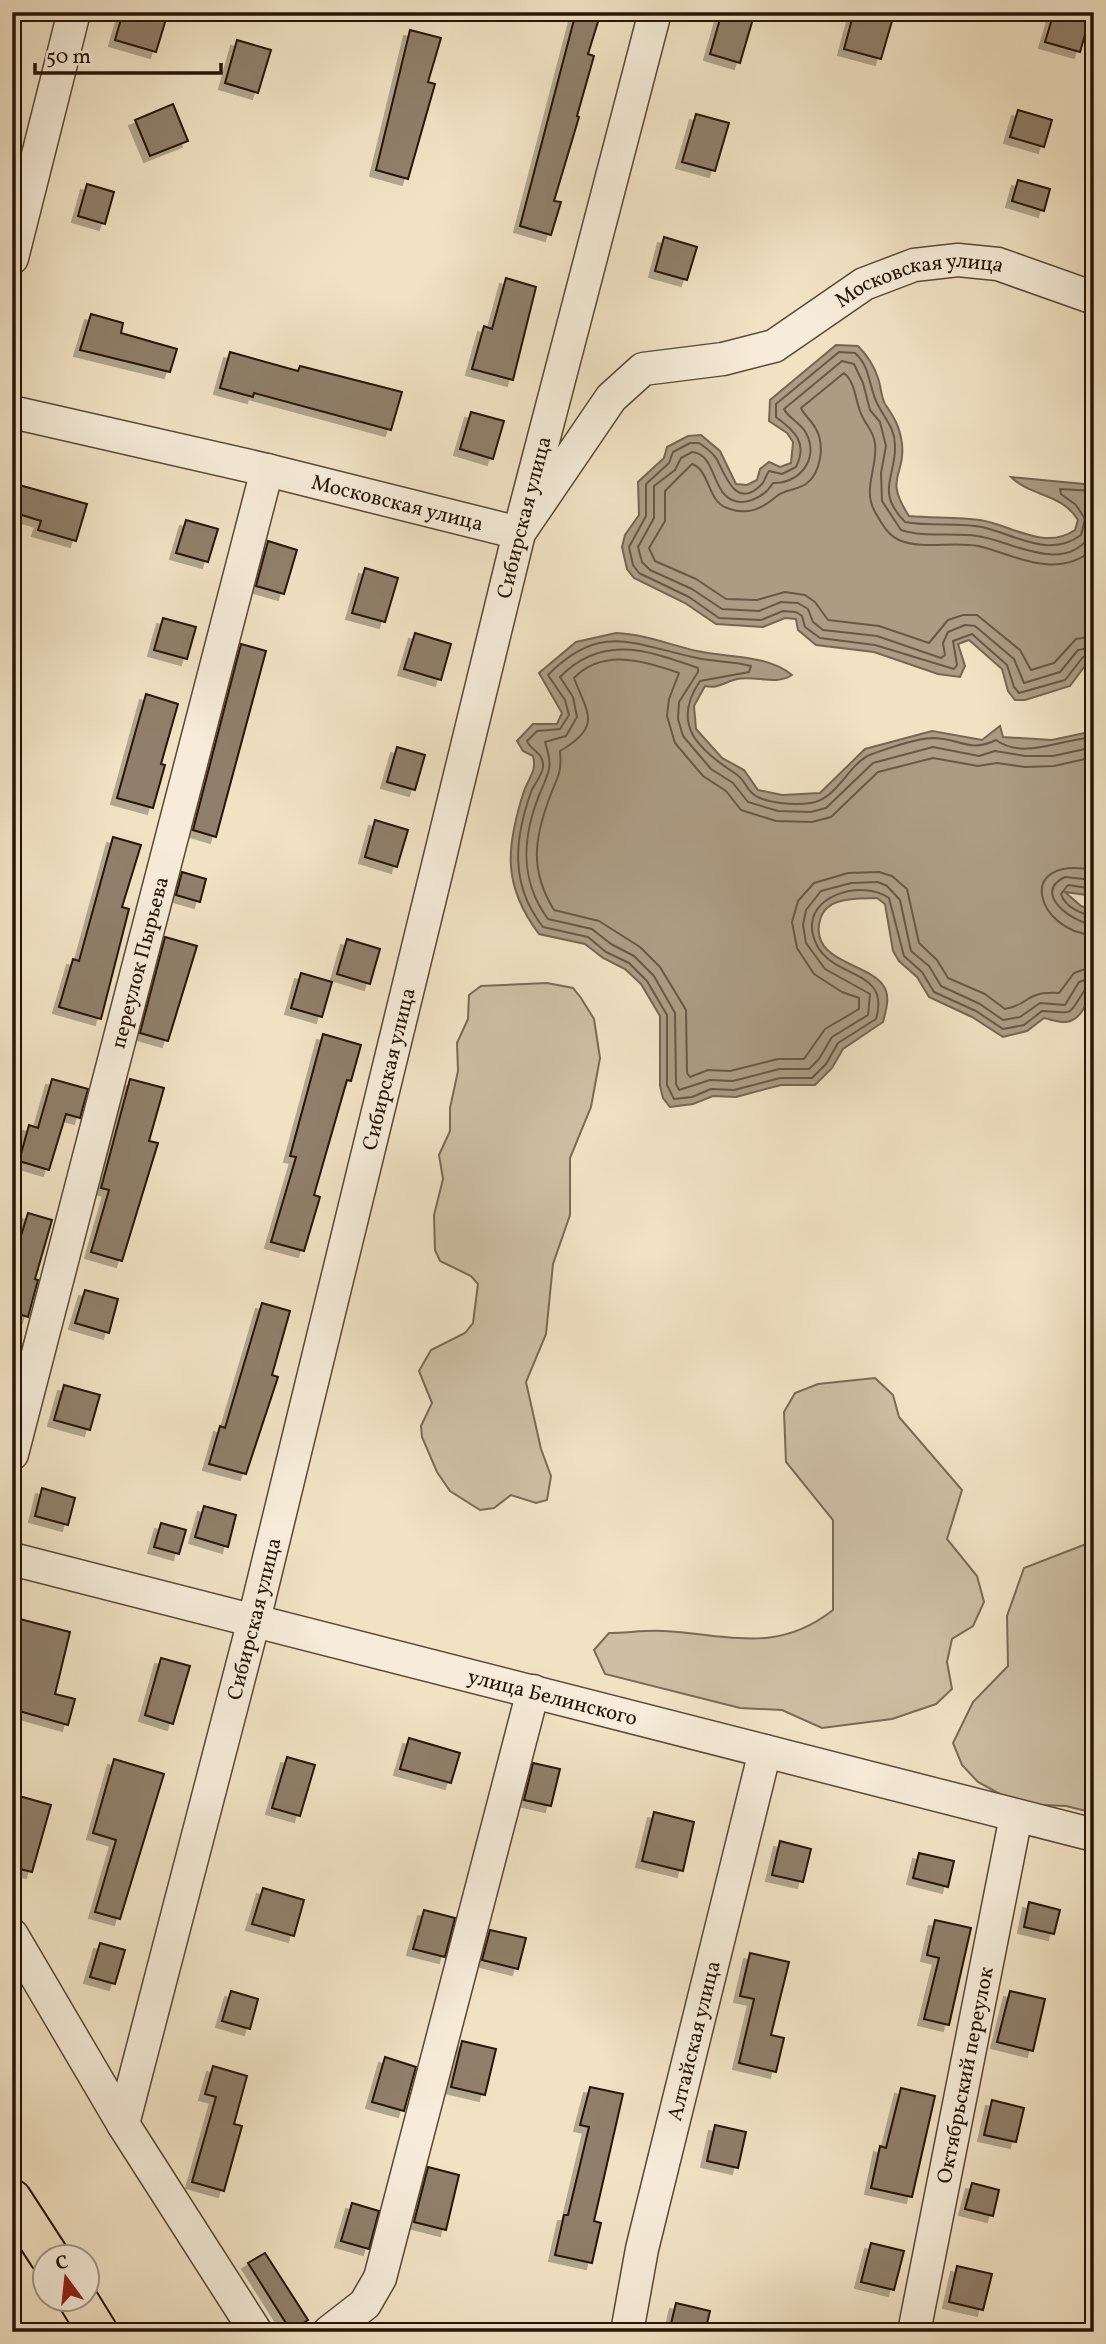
<svg xmlns="http://www.w3.org/2000/svg" width="1106" height="2344" viewBox="0 0 1106 2344" font-family="Vollkorn,serif">
  <style>
    .green { fill: #cebfa4; stroke: #7a6a56; stroke-width: 2 }
    .water { fill: #ac9c84; stroke: #766652; stroke-width: 2 }
    .lines { fill: none; stroke-linecap: round; stroke-linejoin: round }
    .shore { stroke: #695846; stroke-width: 2 }
    .building { fill: #907f6a; stroke: #261408; stroke-width: 2; filter: url(#shadow) }
    .minor-casing { stroke: #594837; stroke-width: 35 }
    .major-casing { stroke: #261408; stroke-width: 42 }
    .minor { stroke: #f6ecd9; stroke-width: 32 }
    .major { stroke: #f1e2c4; stroke-width: 38 }
    .labels { text-anchor: middle; stroke-width: 5; stroke-linejoin: round; paint-order: stroke }
    .street-label { font-size: 21px; fill: #261408; stroke: #f6ecd9 }
  </style>
  <defs>
    <filter id="shadow"><feDropShadow dx="-6" dy="6" stdDeviation="0" flood-color="#0004"/></filter>
  </defs>
  <rect width="100%" height="100%" fill="#f1e2c4"/>
  <filter id="stains"><feTurbulence type="fractalNoise" baseFrequency=".00286" numOctaves="4"/><feColorMatrix values="0 0 0 0 .2 0 0 0 0 .09 0 0 0 0 .02 0 0 0 .5 -.17"/></filter>
  <radialGradient id="worn" r=".72"><stop offset=".6" stop-color="#630" stop-opacity="0"/><stop offset="1" stop-color="#630" stop-opacity=".3"/></radialGradient>
  <g class="green">
    <path d="M547,983L573,988L581,998L594,1019L600,1058L591,1107L570,1158V1215L553,1264L546,1334L526,1382L541,1449L551,1476L547,1500L536,1503L511,1495L494,1508L480,1510L450,1491L437,1472L422,1437L421,1426L432,1403L419,1371L431,1350L465,1333L473,1323L478,1284L471,1276L440,1261L435,1250L434,1215L443,1179L439,1155L450,1131V1108L458,1071L457,1043L468,1019L469,995L481,986Z"/>
    <path d="M875,1378L893,1395L899,1417L962,1490L947,1539L977,1576L984,1602L973,1626L952,1639L947,1662L952,1689L936,1704L892,1719L822,1728L782,1710L740,1708L605,1674L594,1650L609,1633C626,1633 645,1630 663,1631C728,1634 776,1655 833,1610V1520L786,1462L784,1412L795,1393L818,1384Z"/>
    <path d="M1094,1541V1813L1066,1806L1018,1804L978,1782L962,1765L953,1743L973,1702L1008,1666L1007,1616L1024,1568Z"/>
  </g>
  <g class="water">
    <path d="M836,345L858,346C867,355 874,366 878,378C881,386 881,397 885,404C894,417 900,427 902,444C906,476 883,477 909,516C932,518 957,517 980,520C1012,525 1044,551 1075,530L1078,520C1062,493 1031,497 1011,477L1094,485V690L1090,659L1070,686L1025,700H1015L1008,691L1002,669L969,640L958,644L965,666L960,677L938,674L874,652L816,645L798,630L796,619L785,618L763,627L716,624L685,603L634,578L627,569L622,547L625,535L639,515L638,482L664,458L667,447L688,436L701,435L720,451L736,484L747,485L757,480L760,469L769,462L780,467L791,463L793,442L787,433L769,421L770,400Z"/>
    <path d="M616,633C644,634 670,645 697,651C728,658 766,654 792,675C775,686 756,675 737,679C724,682 719,689 705,686L694,706L696,729L722,758L744,770L758,790L782,795L820,793L865,749L932,731L982,740L1000,726L1003,737L1052,740L1094,731V896L1065,892L1081,906L1094,910C1094,935 1101,1017 1066,1022C1060,1023 1050,1019 1044,1018L1027,1031L1003,1037L972,1017L929,997L917,977L899,961L893,951L885,904L877,898C857,899 826,896 820,920C809,962 868,963 883,985C891,996 886,1010 883,1022L843,1049L832,1068L815,1085H781L736,1097L713,1096L693,1104L670,1107L663,1098L660,1086V1016L641,984L625,969L603,958L585,944L539,934C502,885 506,847 524,791C529,777 537,771 533,756L523,751L517,741L533,724H557L562,713L539,673L576,642Z"/>
  </g>
  <g class="lines">
    <g class="shore">
      <path d="M1094,491L1060,489L1061,494L1076,505L1085,519L1081,535C1049,559 1014,534 982,527C957,522 930,527 905,522C875,491 896,477 895,446C895,429 886,420 879,407C868,389 872,368 855,353L839,352L776,404V417C795,431 808,443 796,467L782,474L769,471C765,476 765,482 761,485C735,511 725,473 716,458C712,452 705,447 699,443H690L673,452L669,463L646,484V516L629,547L633,565L639,573L689,597L719,618L761,620L783,611L796,612L802,616L805,627L820,638L875,645L954,669L957,665L953,641L972,634L1007,665L1014,687L1019,693L1065,680L1083,657H1094"/>
      <path d="M1094,500L1087,503L1093,518L1089,537C1062,575 1010,540 977,536C953,532 925,538 901,530L882,501L881,473L886,446L880,422L870,410L863,383L854,364L842,361L784,409C788,418 801,423 806,433C820,459 799,484 773,483C764,498 740,510 725,495C712,482 713,454 692,452L681,458L675,470L654,486V518L638,547L642,562L650,570L692,589L722,609L759,611L781,602L798,603L808,609L813,622L823,630L877,636L941,658L945,655L943,643L948,632L965,625L975,626L1014,659L1024,683L1060,672L1078,650L1094,647"/>
      <path d="M1094,549C1055,581 1017,555 978,546C953,541 922,550 899,540C887,535 881,522 875,512C862,489 878,467 875,444C874,430 864,424 860,411C855,398 855,382 844,373L801,408C804,415 812,421 816,429C825,445 821,473 806,484C797,490 784,490 777,496C762,509 747,516 727,508C707,501 710,470 692,464L665,491V521L649,548L655,561L696,579L726,599L757,600L785,592L805,595L815,602L828,620L879,626L929,643L948,620L963,615H977L1020,650L1031,670L1054,663L1076,639L1094,636"/>
      <path d="M1094,738C1063,737 1025,761 996,740C970,753 961,739 934,738C916,738 889,748 872,754C848,763 838,799 811,803C796,805 765,804 753,794C746,788 744,779 736,774C699,750 670,725 700,681L749,672L751,666C733,661 715,662 697,658C635,645 601,621 548,675L565,700L569,715L560,729L537,731L527,741C531,751 544,752 543,767C542,776 534,784 531,792C514,840 510,885 543,927L588,937L606,952L629,963L647,981L667,1015V1085L674,1099L692,1097L711,1089L734,1090L780,1078H812L826,1064L838,1043L876,1019C892,964 825,983 813,935C803,895 863,879 889,898L904,956L922,972L934,992L976,1011L1003,1029L1024,1025L1042,1011C1076,1013 1067,1017 1086,988L1094,985"/>
      <path d="M1094,747L1053,756H1025L995,751L979,756L933,747L873,763L826,808L811,812L778,811L748,802L733,783L711,769L683,736L678,719L679,702L698,672V668C647,650 602,634 560,677L573,697L577,717L566,736L545,742C553,768 550,769 540,793C522,837 519,880 548,919L592,929L611,944L634,956L654,976L675,1013L676,1084L679,1090L710,1080L733,1081L779,1069H809L819,1059L832,1037L868,1015L870,994L825,969L806,943L803,925L806,910L821,891L851,883L878,882L887,886L900,900L911,951L929,966L941,986L980,1004L1003,1020L1020,1017L1040,1003L1065,1005L1079,982L1094,977"/>
      <path d="M1094,757L1054,766L1025,767L997,763L978,766L933,758L878,772L831,817L812,822L776,821L741,810L726,791L703,776L675,743L667,716L669,699L679,673C645,661 603,648 574,678C587,713 603,726 560,751C562,775 557,777 549,799C534,840 530,871 554,910L599,921L640,947L660,967L686,1010L687,1073L690,1077L708,1070L730,1071L778,1059H804L825,1029L859,1009V998L842,992L814,974L797,948L792,922L798,901L814,883L848,873L879,872L892,876L907,889L919,943L937,960L948,978L985,994L1005,1009C1030,1005 1024,991 1059,993L1074,973L1094,966"/>
      <path d="M1094,870C1012,855 1038,933 1094,935"/>
      <path d="M1094,880L1065,877C1031,893 1073,923 1094,925"/>
      <path d="M1094,889L1068,885L1061,894C1065,907 1081,914 1094,916"/>
    </g>
  </g>
  <g class="building">
    <path d="M123,12H143L166,19L156,52L115,40Z"/>
    <path d="M576,12H601L588,54L594,56L577,116L579,117L554,201L561,202L551,235L520,226Z"/>
    <path d="M722,12H755L740,63L710,54Z"/>
    <path d="M854,12L892,21L881,59L844,49Z"/>
    <path d="M1054,12L1089,21L1080,52L1045,42Z"/>
    <path d="M410,30L441,38L428,82L435,84L408,179L376,170Z"/>
    <path d="M237,40L271,50L258,93L225,83Z"/>
    <path d="M173,104L188,141L150,156L135,120Z"/>
    <path d="M1018,110L1052,120L1044,147L1010,137Z"/>
    <path d="M696,114L729,123L715,171L682,162Z"/>
    <path d="M1018,180L1050,189L1044,211L1012,201Z"/>
    <path d="M87,184L114,192L105,224L78,216Z"/>
    <path d="M664,237L697,247L687,280L655,271Z"/>
    <path d="M506,278L536,287L513,380L472,369L484,326L492,329Z"/>
    <path d="M91,314L123,323L121,333L177,349L170,372L80,350Z"/>
    <path d="M230,352L298,371L300,366L402,392L391,430L254,393L253,397L220,388Z"/>
    <path d="M471,412L504,421L493,459L460,449Z"/>
    <path d="M12,483L87,504L76,541L38,530L41,521L12,512Z"/>
    <path d="M186,520L218,529L208,562L176,553Z"/>
    <path d="M268,541L297,550L284,594L256,586Z"/>
    <path d="M365,568L398,578L385,622L352,613Z"/>
    <path d="M163,618L196,627L187,659L154,650Z"/>
    <path d="M415,633L451,644L441,680L404,669Z"/>
    <path d="M241,644L266,651L216,837L193,830Z"/>
    <path d="M146,694L178,704L161,764L165,765L153,808L117,798Z"/>
    <path d="M397,747L425,755L415,790L387,782Z"/>
    <path d="M375,820L408,830L397,867L365,857Z"/>
    <path d="M113,837L141,845L122,907L129,909L101,1019L59,1007L73,959L79,961Z"/>
    <path d="M182,872L206,879L200,902L176,895Z"/>
    <path d="M165,937L197,946L168,1041L140,1033Z"/>
    <path d="M347,939L380,949L370,984L337,974Z"/>
    <path d="M301,973L332,982L322,1017L291,1008Z"/>
    <path d="M323,1034L361,1045L351,1081L347,1080L314,1195L320,1197L304,1251L271,1242L296,1157L290,1156Z"/>
    <path d="M52,1079L88,1089L80,1118L66,1114L49,1170L19,1161L29,1125L38,1128Z"/>
    <path d="M130,1079L164,1088L149,1141L158,1143L122,1261L91,1252L109,1190L101,1188Z"/>
    <path d="M28,1213L52,1220L35,1279L38,1280L28,1317L12,1312V1265Z"/>
    <path d="M85,1290L118,1299L109,1333L75,1323Z"/>
    <path d="M262,1303L290,1311L272,1375L278,1377L246,1474L209,1464L220,1426L225,1428Z"/>
    <path d="M64,1385L100,1395L90,1430L54,1420Z"/>
    <path d="M42,1488L75,1498L68,1525L35,1516Z"/>
    <path d="M204,1506L236,1515L228,1547L195,1537Z"/>
    <path d="M161,1523L186,1530L179,1554L154,1547Z"/>
    <path d="M12,1617L70,1632L55,1694L75,1699L68,1725L12,1709Z"/>
    <path d="M161,1658L190,1666L173,1724L145,1715Z"/>
    <path d="M409,1738L460,1753L451,1783L400,1769Z"/>
    <path d="M287,1757L315,1765L300,1816L272,1808Z"/>
    <path d="M114,1759L164,1774L120,1919L95,1912L116,1840L93,1833Z"/>
    <path d="M533,1763L560,1769L551,1806L524,1800Z"/>
    <path d="M12,1794L51,1805L32,1872L12,1867Z"/>
    <path d="M654,1812L694,1822L683,1871L642,1861Z"/>
    <path d="M780,1841L811,1849L803,1882L772,1875Z"/>
    <path d="M919,1853L954,1861L948,1887L913,1878Z"/>
    <path d="M263,1888L304,1900L294,1936L252,1924Z"/>
    <path d="M1029,1902L1060,1910L1054,1934L1024,1927Z"/>
    <path d="M424,1910L455,1918L445,1957L413,1949Z"/>
    <path d="M935,1920L971,1928L949,2025L924,2019L939,1958L927,1955Z"/>
    <path d="M490,1930L526,1938L518,1969L482,1960Z"/>
    <path d="M100,1943L125,1950L115,1984L90,1977Z"/>
    <path d="M750,1953L789,1962L771,2035L784,2038L776,2072L739,2063L754,1999L740,1996Z"/>
    <path d="M231,1991L258,1999L250,2029L222,2021Z"/>
    <path d="M1010,1991L1045,1999L1033,2051L997,2042Z"/>
    <path d="M462,2041L496,2049L485,2095L451,2087Z"/>
    <path d="M385,2057L416,2067L404,2111L372,2102Z"/>
    <path d="M213,2066L247,2076L234,2124L242,2126L224,2191L192,2182L216,2097L205,2094Z"/>
    <path d="M590,2087L623,2094L594,2221L601,2223L592,2263L555,2255L564,2215H568L589,2127L580,2125Z"/>
    <path d="M901,2088L935,2096L912,2197L871,2188L880,2146L886,2148Z"/>
    <path d="M992,2100L1024,2108L1016,2142L984,2135Z"/>
    <path d="M715,2125L746,2132L738,2168L707,2161Z"/>
    <path d="M428,2167L459,2175L446,2230L414,2222Z"/>
    <path d="M972,2183L999,2190L993,2216L965,2209Z"/>
    <path d="M352,2203L379,2211L369,2249L341,2241Z"/>
    <path d="M871,2243L904,2251L894,2290L861,2282Z"/>
    <path d="M265,2253L308,2320L291,2331L248,2263Z"/>
    <path d="M957,2266L992,2274L983,2310L949,2302Z"/>
    <path d="M676,2303L710,2311L705,2332H669Z"/>
  </g>
  <g class="lines">
    <defs>
      <g id="minor">
        <path d="M12,258L74,12"/>
        <path id="s1" d="M12,412L267,470L519,533L611,398L643,369L723,359L774,346L864,284L914,265L958,260L998,264L1094,298"/>
        <path id="s2" d="M12,1454L267,470"/>
        <path id="s3" d="M12,1559L1094,1835"/>
        <path d="M12,1935L123,2124L256,2332"/>
        <path id="s4" d="M123,2124L254,1620L519,533L655,12"/>
        <path d="M329,2332L365,2304L380,2278L533,1691"/>
        <path id="s5" d="M627,2332L642,2249L765,1751"/>
        <path id="s6" d="M914,2332L1016,1816"/>
      </g>
      <g id="major">
        <path d="M12,2199L49,2256"/>
        <path d="M77,2298L98,2332"/>
      </g>
    </defs>
    <use href="#minor" class="minor-casing"/>
    <use href="#major" class="major-casing"/>
    <use href="#minor" class="minor"/>
    <use href="#major" class="major"/>
  </g>
  <g class="labels">
    <g class="street-label">
      <text dy="7" stroke="none"><textPath href="#s1" startOffset="1026">Московская улица</textPath></text>
      <text dy="7" stroke="none"><textPath href="#s1" startOffset="396">Московская улица</textPath></text>
      <text dy="7" stroke="none"><textPath href="#s4" startOffset="1656">Сибирская улица</textPath></text>
      <text dy="7" stroke="none"><textPath href="#s2" startOffset="508">переулок Пырьева</textPath></text>
      <text dy="7" stroke="none"><textPath href="#s4" startOffset="1088">Сибирская улица</textPath></text>
      <text dy="7" stroke="none"><textPath href="#s4" startOffset="522">Сибирская улица</textPath></text>
      <text dy="7" stroke="none"><textPath href="#s3" startOffset="558">улица Белинского</textPath></text>
      <text dy="7" stroke="none"><textPath href="#s5" startOffset="299">Алтайская улица</textPath></text>
      <text dy="7" stroke="none"><textPath href="#s6" startOffset="262">Октябрьский переулок</textPath></text>
    </g>
  </g>
  <rect width="1106" height="2344" fill="none" stroke="#f1e2c4" stroke-width="42"/>
  <rect x="14" y="14" width="1078" height="2316" fill="none" stroke="#261408" stroke-width="3.5"/>
  <rect x="21" y="21" width="1064" height="2302" fill="none" stroke="#261408" stroke-width="2"/>
  <g transform="translate(66 2278) rotate(345)"><circle r="33" fill="#f6ecd9" stroke="#a39685" stroke-width="2"/>
  <path d="M0-5L12 26L0 18L-12 26Z" fill="#8f2418"/>
  <text y="-10" font-size="19" font-weight="bold" text-anchor="middle" fill="#261408">С</text>
  </g>
  <path d="M35 63v10h186v-10" fill="none" stroke="#261408" stroke-width="3.5"/>
  <text x="46" y="63" font-size="21" fill="#261408" stroke="#f6ecd9" stroke-width="5" paint-order="stroke">50 m</text>
  <rect width="100%" height="100%" filter="url(#stains)"/>
  <rect width="100%" height="100%" fill="url(#worn)"/>
</svg>
